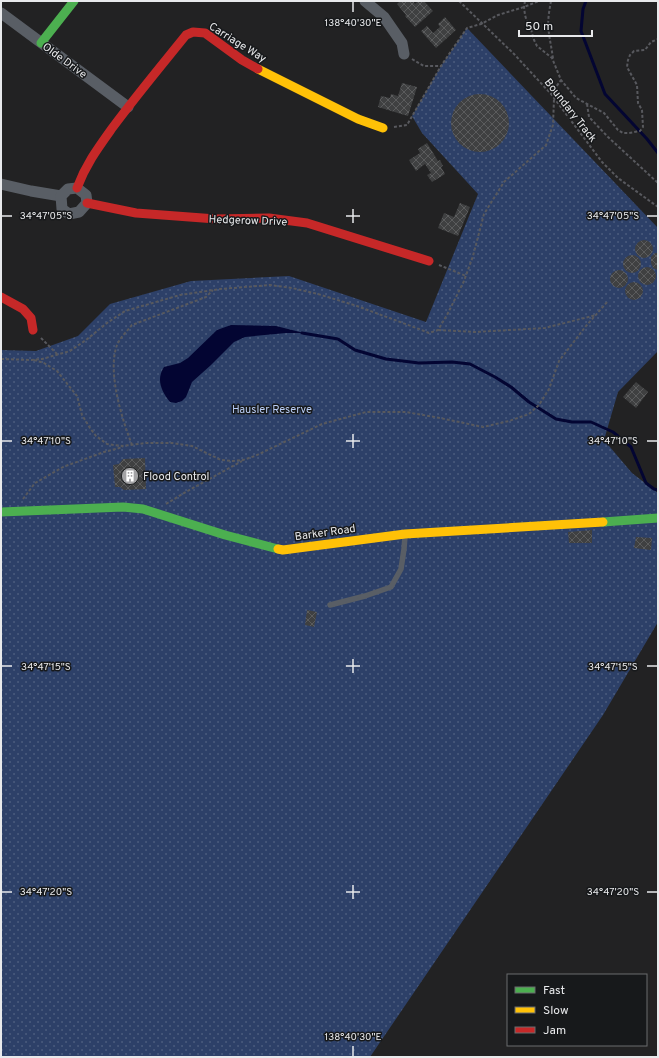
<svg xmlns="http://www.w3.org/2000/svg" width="659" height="1058" viewBox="0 0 659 1058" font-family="Overpass,sans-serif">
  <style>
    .park { fill: url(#park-dots) }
    .water { fill: #030532 }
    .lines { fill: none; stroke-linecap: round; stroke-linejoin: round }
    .stream { stroke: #030532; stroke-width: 3 }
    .building { fill: url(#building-cross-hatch) }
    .path { stroke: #58595e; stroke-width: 2; stroke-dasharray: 3 2; stroke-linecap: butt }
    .lane { stroke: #595e65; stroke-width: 5.5 }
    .street { stroke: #595e65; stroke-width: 11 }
    .fast { stroke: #4caf50; stroke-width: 9 }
    .slow { stroke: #ffc107; stroke-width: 9 }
    .jam { stroke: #c62828; stroke-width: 9 }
    .ticks { fill: none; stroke: #e8e9eb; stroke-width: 1.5 }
    .labels { text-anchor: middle; stroke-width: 3; stroke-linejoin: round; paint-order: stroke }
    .street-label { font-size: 11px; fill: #e8e9eb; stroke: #17191b }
    .park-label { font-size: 11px; fill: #b9cdf5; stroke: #17191b }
    .poi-label { font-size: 11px; fill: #e8e9eb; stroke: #17191b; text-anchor: start }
    .ticks-label { font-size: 10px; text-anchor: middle; fill: #e8e9eb; stroke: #17191b; stroke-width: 3; stroke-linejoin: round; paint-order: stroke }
  </style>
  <defs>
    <pattern id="park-dots" width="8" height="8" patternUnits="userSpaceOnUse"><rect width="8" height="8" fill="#2d4068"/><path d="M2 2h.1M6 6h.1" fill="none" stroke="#4b5c7e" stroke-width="1.8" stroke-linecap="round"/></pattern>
    <pattern id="building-cross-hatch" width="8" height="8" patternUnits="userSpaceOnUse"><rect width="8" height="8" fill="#3f4041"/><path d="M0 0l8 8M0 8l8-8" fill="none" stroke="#5b5c5d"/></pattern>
  </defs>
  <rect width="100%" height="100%" fill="#222223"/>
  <path class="park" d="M467,28L658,228V351L618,392L604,440L632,473L658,493V622L603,715L370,1057H1V350L36,351L78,336L110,304L191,281L289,276L426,322L478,194L422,133L412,116L441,66Z"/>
  <path class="water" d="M231,325L276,326L304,333H286L245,337L234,342L211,365L192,382L186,397L182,401L176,403L170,402C161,391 156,379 164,367L180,363L188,358L217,330Z"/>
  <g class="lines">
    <g class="stream">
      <path d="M586,1L583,9L581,31L605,94L647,139L658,153"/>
      <path d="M302,333L338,339L355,350L386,359L419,363L452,362L470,364L495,377L511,387L529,402L556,419L572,422H591L613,432L631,447L646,483L654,489L658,490"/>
    </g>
  </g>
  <g class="building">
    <path d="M400,1H413L415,4L418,1H424L433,11L415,27L405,16L406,15L397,4Z"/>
    <path d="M445,17L456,30L436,48L421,31L427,26L433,33L440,27L438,24Z"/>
    <path d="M402,83L417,87L408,116L378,107L381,96L390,98L391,94L398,96Z"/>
    <circle cx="480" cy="123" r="29"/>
    <path d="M427,143L438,161L440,160L443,166L441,167L445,174L432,182L427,175L431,173L425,164L416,171L409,160L420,153L418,149Z"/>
    <path d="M460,203L470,207L458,236L438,228L444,213L454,217Z"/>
    <circle cx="644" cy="249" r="9"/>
    <path d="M655,253H658V270L653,268L651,263V257Z"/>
    <circle cx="632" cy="264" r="9"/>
    <circle cx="647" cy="276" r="9"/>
    <circle cx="619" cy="279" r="9"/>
    <circle cx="634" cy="291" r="9"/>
    <path d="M636,382L648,392L636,408L623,397Z"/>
    <path d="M145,458L146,489L124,490L120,487H115L113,465L119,464L123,459Z"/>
    <path d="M592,530V543H569L568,532Z"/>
    <path d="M636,537L652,538L651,550L634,548Z"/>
    <path d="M307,610L317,612L314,627L305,625Z"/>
  </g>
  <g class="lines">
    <g class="path">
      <path d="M459,1L514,54L551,94L602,162L618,178L658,207"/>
      <path d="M525,1L524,7L525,15L527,22L530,26L534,40L537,46L552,58L561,80L576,98L604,113L618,130L623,133H629L640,131L643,127L642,110L638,103L637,85L627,67L628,60L630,55L634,51L645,50L651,42L658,39"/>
      <path d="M551,1C549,12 547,23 549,33C550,42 552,50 553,59"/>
      <path d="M412,59L424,66H441"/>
      <path d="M551,94L561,80"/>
      <path d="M587,104L589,117L608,137L658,183"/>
      <path d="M394,127L407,125L441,66L467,28L481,24L498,15L524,7L539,1"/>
      <path d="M439,265L466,276"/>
      <path d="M438,330L475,332L545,328L596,315"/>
      <path d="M41,338L57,354"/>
      <path d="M1,359L31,360L42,359L70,351L86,340L107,323L125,311L180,295L220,289L270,285L292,288L318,294L357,306L419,329L429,333L438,330L447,315L464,281L473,256L484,214L504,182L546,145L553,125L554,99"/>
      <path d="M34,360L44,363L57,371L77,396L82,415L90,428L96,436L107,444L122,446L146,443H172L192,446L221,460L233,461L243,460L255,456L322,424L366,412H406L440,418L483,427L509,421L529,414L539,405L549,389L559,361L586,326L608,301"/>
      <path d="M132,445C122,419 107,372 117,345C120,338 127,331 132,325L206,297L213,290"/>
      <path d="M23,499L35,483L63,467L104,452L123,447"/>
      <path d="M166,504L184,493L242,461"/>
    </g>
    <path class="lane" d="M330,605L365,596L391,587L401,569L404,549L405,536"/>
    <g class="street">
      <path d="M365,1L384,17L402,43L404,54"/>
      <path d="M1,13L128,107"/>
      <path d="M1,184L31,191L61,196"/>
      <path d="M77,188L86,195L87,203L79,212L69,214L62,209L61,196L68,189Z"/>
    </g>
    <g class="fast">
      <path d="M41,43L74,1"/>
      <path d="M1,512L123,507L143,509L225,535L278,549"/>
      <path d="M603,522L658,518"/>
    </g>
    <g class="slow">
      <path d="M258,69L358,119L383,128"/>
      <path d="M278,549L283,550L405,534L603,522"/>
    </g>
    <g class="jam">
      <path d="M77,188C86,164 98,148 113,127C136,96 161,66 186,35L193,32L205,33L242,60L258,69"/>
      <path d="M87,203L136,213L216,219L269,218L307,223L429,261"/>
      <path d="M1,297L23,309L31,318L33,330"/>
    </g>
  </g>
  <path class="ticks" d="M353,2V12M353,209V223M2,216H12M346,216H360M647,216H657M353,434V448M2,441H12M346,441H360M647,441H657M353,659V673M2,666H12M346,666H360M647,666H657M353,885V899M2,892H12M346,892H360M647,892H657M353,1046V1056"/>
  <defs>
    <symbol id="building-disc" viewBox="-11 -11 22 22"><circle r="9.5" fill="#a3a3a5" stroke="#17191b"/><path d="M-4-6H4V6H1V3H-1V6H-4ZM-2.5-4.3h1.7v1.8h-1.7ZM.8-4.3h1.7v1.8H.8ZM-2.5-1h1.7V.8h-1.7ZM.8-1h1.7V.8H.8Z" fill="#fff"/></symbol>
  </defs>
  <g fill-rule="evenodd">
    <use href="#building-disc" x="120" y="466" width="20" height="20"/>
  </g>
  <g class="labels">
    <g class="street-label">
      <text transform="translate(238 42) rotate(32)" y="4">Carriage Way</text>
      <text transform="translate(65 60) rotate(36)" y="4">Olde Drive</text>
      <text transform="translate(571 110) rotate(52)" y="4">Boundary Track</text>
      <text transform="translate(248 220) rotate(2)" y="4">Hedgerow Drive</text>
      <text transform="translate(325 532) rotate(-8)" y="4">Barker Road</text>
    </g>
    <g class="park-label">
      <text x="272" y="413">Hausler Reserve</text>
    </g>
    <g class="poi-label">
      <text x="143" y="480">Flood Control</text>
    </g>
  </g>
  <g class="ticks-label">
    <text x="353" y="26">138°40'30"E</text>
    <text x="46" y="219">34°47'05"S</text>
    <text x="613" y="219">34°47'05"S</text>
    <text x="46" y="444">34°47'10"S</text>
    <text x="613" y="444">34°47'10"S</text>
    <text x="46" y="670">34°47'15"S</text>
    <text x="613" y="670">34°47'15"S</text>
    <text x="46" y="895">34°47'20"S</text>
    <text x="613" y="895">34°47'20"S</text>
    <text x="353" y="1040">138°40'30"E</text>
  </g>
  <rect width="659" height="1058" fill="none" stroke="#e8e9eb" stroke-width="4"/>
  <rect x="507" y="974" width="140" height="72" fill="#17191b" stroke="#6b6c6e"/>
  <rect x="515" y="987" width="20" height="6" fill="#4caf50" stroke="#6b6c6e"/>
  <text x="543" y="994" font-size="12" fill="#e8e9eb">Fast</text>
  <rect x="515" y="1007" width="20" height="6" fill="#ffc107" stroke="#6b6c6e"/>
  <text x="543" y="1014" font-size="12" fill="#e8e9eb">Slow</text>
  <rect x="515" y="1027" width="20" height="6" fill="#c62828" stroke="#6b6c6e"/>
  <text x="543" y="1034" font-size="12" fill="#e8e9eb">Jam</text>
  <path d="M519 30v6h73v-6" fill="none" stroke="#e8e9eb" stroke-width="2"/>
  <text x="525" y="30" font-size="12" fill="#e8e9eb" stroke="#17191b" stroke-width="3" paint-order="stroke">50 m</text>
</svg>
